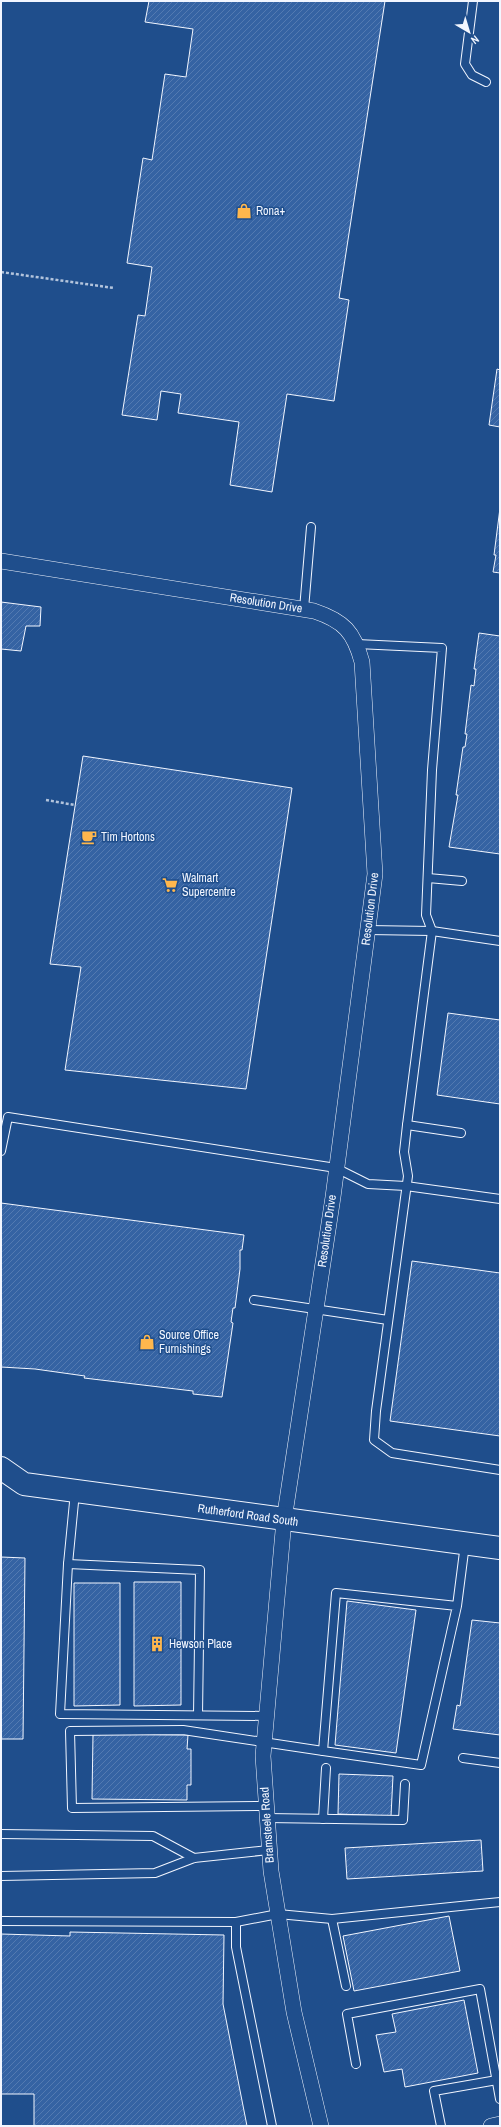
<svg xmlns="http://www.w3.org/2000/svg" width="501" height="2127" viewBox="0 0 501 2127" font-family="'Archivo Narrow',sans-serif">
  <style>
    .building { fill: url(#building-hatch); stroke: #f2f6ff }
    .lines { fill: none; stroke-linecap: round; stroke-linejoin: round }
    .lane-casing { stroke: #f2f6ff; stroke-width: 10 }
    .street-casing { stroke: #f2f6ff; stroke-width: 16 }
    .secondary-casing { stroke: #f2f6ff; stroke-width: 24 }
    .path { stroke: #b3c4dc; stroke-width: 2.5; stroke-dasharray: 3 2; stroke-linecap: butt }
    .lane { stroke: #1f4e8c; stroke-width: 8 }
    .street { stroke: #1f4e8c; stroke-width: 15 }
    .secondary { stroke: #1f4e8c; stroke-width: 22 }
    .labels { text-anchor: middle; stroke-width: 3; stroke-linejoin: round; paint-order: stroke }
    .poi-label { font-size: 12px; fill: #f2f6ff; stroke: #1f4e8c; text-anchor: start }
    .street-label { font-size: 12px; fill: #f2f6ff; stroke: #1f4e8c }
  </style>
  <defs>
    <pattern id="building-hatch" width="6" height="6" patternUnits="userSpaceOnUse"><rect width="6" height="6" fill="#3563a3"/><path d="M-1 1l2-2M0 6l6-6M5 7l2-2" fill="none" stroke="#537ab1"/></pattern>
  </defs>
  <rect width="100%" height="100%" fill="#1f4e8c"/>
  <g class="building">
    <path d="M149,1H385L339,298L349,300L334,401L287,394L272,492L230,485L239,422L178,413L181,394L161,391L157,420L122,415L138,315L145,316L152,267L127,263L143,158L152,160L165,74L186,77L193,29L145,22Z"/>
    <path d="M497,369L500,370V427L489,425Z"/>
    <path d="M500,508V573L493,572L496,555H494Z"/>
    <path d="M1,602L41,607L40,626H26L21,651L1,649Z"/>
    <path d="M479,633L500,636V854L449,847L458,795H456L463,747H465L467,734H465L471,685L474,686L476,669H474Z"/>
    <path d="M83,756L292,788L246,1089L65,1070L81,967L50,964Z"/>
    <path d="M448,1013L500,1020V1104L437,1095Z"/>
    <path d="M1,1203L244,1235L242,1250H240V1269L235,1308H233L231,1322L233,1323L222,1397L193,1394V1391L84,1378L85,1376L35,1369L1,1367Z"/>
    <path d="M412,1261L500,1273V1436L390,1421Z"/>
    <path d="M1,1557L25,1558L23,1739H1Z"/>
    <path d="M134,1582H181V1705L134,1706Z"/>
    <path d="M74,1583H120V1705L74,1706Z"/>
    <path d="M347,1601L416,1610L396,1753L335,1745Z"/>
    <path d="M472,1620L500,1623V1735L453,1729L457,1705L460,1706Z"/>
    <path d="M93,1734L188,1735L187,1749H191V1785H187V1800L92,1799Z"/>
    <path d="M339,1774L393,1776L391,1816L338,1814Z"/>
    <path d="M481,1840L483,1871L347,1879L345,1848Z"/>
    <path d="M449,1916L460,1971L354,1991L343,1936Z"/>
    <path d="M70,1932L224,1935L223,2004L247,2126H34V2094H1V1934L70,1936Z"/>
    <path d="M464,2000L478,2073L405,2087L402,2069L384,2072L376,2035L396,2032L392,2014Z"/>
  </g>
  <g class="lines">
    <defs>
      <g id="lane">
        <path d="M473,1L465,64L472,75L486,82"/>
        <path d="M304,609L311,527"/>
        <path d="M357,644L442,648L432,770L426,915L432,931L407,1125L404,1152L408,1176L376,1411L374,1440L392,1453L500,1470"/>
        <path d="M428,878L462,881"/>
        <path d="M368,930L432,931L500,941"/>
        <path d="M407,1125L461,1133"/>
        <path d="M1,1151L8,1117L336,1168L368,1184L406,1186L500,1199"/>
        <path d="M254,1300L388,1320"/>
        <path d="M75,1492L68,1564L60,1714L267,1716"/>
        <path d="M68,1564L200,1570L198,1715"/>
        <path d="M457,1606L336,1593L323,1751L421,1765L457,1606L465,1544"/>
        <path d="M463,1758L500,1763"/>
        <path d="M266,1806L72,1808L70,1731L183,1730L323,1751"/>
        <path d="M267,1818L403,1820L405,1784"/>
        <path d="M323,1819L326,1768"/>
        <path d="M1,1834L153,1836L194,1858"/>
        <path d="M1,1876L155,1873L194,1858L269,1850"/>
        <path d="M332,1919L346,1986"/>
        <path d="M1,1921L236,1922L278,1914L332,1919L500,1902"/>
        <path d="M236,1922V1947L272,2126"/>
        <path d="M356,2064L347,2014L480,1989L500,2099"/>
        <path d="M441,2126L434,2091L497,2080"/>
      </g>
      <g id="street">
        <path d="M1,561L314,611C344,621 354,632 362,662L375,874L333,1197L284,1520L263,1756L271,1871L294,2012L321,2126"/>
        <path d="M491,2126L500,2124"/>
      </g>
      <path id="secondary" d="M1,1468L24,1484L500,1548"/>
    </defs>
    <use href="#lane" class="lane-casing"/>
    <use href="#street" class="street-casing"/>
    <use href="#secondary" class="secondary-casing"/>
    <g class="path">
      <path d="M1,272L114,288"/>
      <path d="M46,800L75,805"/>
    </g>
    <use href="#lane" class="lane"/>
    <use href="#street" class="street"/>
    <use href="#secondary" class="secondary"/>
  </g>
  <defs>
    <symbol id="shop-bare" viewBox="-9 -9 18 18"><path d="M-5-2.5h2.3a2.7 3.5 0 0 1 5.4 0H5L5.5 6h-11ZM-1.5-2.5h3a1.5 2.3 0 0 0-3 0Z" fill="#ffb74d" stroke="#1f4e8c" stroke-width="2.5" paint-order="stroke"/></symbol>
    <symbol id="cafe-bare" viewBox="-9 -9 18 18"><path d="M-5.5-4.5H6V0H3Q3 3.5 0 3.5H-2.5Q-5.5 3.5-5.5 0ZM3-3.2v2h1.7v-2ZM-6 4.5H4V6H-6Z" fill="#ffb74d" stroke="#1f4e8c" stroke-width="2.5" paint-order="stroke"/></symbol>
    <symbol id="supermarket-bare" viewBox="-9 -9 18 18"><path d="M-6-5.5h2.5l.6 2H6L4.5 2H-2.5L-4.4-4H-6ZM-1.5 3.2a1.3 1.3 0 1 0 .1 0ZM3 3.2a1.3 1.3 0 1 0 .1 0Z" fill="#ffb74d" stroke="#1f4e8c" stroke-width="2.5" paint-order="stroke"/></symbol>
    <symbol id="building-bare" viewBox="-9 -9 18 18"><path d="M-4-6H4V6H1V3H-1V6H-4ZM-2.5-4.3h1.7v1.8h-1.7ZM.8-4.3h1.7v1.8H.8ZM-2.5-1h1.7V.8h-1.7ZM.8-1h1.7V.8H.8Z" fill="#ffb74d" stroke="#1f4e8c" stroke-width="2.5" paint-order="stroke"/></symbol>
  </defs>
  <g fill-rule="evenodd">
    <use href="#shop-bare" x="233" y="200" width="22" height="22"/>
    <use href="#cafe-bare" x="78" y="826" width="22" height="22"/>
    <use href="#supermarket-bare" x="159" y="874" width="22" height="22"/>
    <use href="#shop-bare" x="136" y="1331" width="22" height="22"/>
    <use href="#building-bare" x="146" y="1633" width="22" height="22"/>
  </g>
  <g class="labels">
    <g class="poi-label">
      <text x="256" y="215">Rona+</text>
      <text x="101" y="841">Tim Hortons</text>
      <text x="182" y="882">Walmart<tspan x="182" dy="14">Supercentre</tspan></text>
      <text x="159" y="1339">Source Office<tspan x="159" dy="14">Furnishings</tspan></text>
      <text x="169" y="1648">Hewson Place</text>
    </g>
    <g class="street-label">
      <text transform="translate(266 603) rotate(9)" y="4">Resolution Drive</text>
      <text transform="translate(370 909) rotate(-83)" y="4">Resolution Drive</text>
      <text transform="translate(327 1231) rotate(-82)" y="4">Resolution Drive</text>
      <text transform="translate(248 1515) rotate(8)" y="4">Rutherford Road South</text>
      <text transform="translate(267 1825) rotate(-94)" y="4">Bramsteele Road</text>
    </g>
  </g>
  <rect width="501" height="2127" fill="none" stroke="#f2f6ff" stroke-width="4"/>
  <g transform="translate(469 32) rotate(142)" stroke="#1f4e8c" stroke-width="3" paint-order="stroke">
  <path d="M0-3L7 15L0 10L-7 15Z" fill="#f2f6ff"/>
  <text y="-6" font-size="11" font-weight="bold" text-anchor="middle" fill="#f2f6ff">N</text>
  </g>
</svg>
